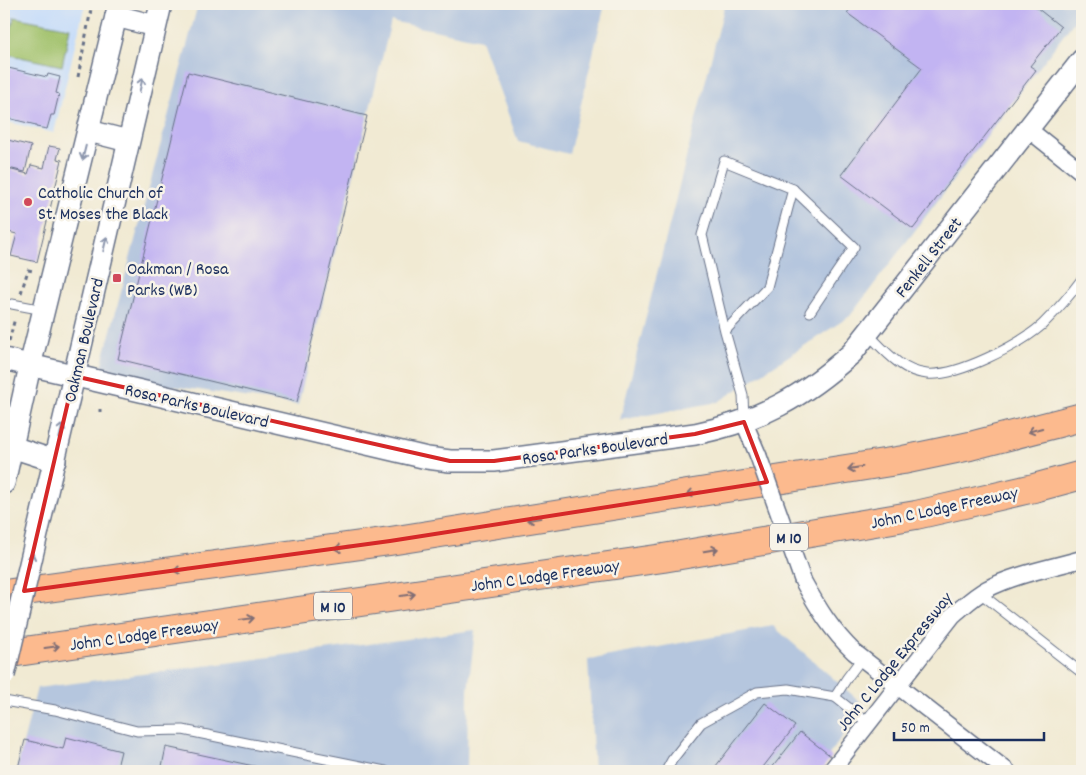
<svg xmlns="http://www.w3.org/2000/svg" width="1086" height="775" viewBox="0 0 1086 775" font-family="Dekko,sans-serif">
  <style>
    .built { fill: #c7ddf9 }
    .industrial { fill: #b5c6de }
    .green { fill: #a0c16a; stroke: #5e7864 }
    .building { fill: #c2b4f2 }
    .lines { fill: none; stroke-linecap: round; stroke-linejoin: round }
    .service-casing { stroke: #667087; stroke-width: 11 }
    .minor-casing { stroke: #667087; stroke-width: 19 }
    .tertiary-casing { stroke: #667087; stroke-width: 24 }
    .motorway-casing { stroke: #667087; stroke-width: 30 }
    .path { stroke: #667087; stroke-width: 3; stroke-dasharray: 4 4; stroke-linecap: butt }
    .service { stroke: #fff; stroke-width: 9 }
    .minor { stroke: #fff; stroke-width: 16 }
    .tertiary { stroke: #fff; stroke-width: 21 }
    .motorway { stroke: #fcba8e; stroke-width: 28 }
    .minor-bridge-casing { stroke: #667087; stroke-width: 19; stroke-linecap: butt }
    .tertiary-bridge-casing { stroke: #667087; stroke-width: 24; stroke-linecap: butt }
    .minor-bridge { stroke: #fff; stroke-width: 16 }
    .tertiary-bridge { stroke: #fff; stroke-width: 21 }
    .oneway { stroke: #8d97ae }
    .oneway2 { stroke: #806e74 }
    .marked { fill: none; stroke: #d62828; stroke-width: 4; stroke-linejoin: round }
    .poi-dot { fill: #d1495b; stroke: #f7f3e8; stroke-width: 2 }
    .labels { text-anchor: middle; stroke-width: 5; stroke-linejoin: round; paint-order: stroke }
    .shield { fill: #f7f3e8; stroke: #5d6a87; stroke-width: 1 }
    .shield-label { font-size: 16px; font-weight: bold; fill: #1b2f5e }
    .poi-label { font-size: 18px; fill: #1b2f5e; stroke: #f7f3e8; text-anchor: start }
    .street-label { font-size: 18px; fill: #1b2f5e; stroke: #f7f3e8 }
  </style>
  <rect width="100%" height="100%" fill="#f7f3e8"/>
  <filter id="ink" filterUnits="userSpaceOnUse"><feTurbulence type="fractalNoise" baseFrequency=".02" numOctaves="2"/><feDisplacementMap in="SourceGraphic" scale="10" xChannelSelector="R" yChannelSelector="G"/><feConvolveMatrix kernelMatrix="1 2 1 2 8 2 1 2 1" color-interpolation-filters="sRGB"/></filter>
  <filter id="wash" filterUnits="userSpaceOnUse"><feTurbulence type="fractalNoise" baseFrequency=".0096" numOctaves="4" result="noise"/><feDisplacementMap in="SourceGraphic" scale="20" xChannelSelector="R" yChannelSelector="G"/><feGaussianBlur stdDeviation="1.12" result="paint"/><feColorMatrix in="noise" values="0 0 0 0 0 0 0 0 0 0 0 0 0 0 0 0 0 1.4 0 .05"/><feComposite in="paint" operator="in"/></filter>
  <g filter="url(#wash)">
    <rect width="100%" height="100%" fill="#f1ead3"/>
    <path class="built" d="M4,4H85L54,133L4,121Z"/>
    <g class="industrial">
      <path d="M198,4H605L569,154L518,141L481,40L391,21L298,405L99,375Z"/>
      <path d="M725,4H1082V11L850,316L718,402L620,420Z"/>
      <path d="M773,626L865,706L817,771H594L588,660Z"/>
      <path d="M475,630L468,691L467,771H16L37,688Z"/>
    </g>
    <path class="green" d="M14,17L70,28L62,66L6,54Z"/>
    <g id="blocks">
      <g class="building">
        <path d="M854,4H1032L1061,27L1030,66L1036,70L913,229L841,175L922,68L847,13Z"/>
        <path d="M4,67L47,77L48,74L60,77L56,93L59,94L54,115H51L47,129L36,127V125L4,117Z"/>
        <path d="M188,72L367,116L297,402L118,359Z"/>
        <path d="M4,139L31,146L25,172L4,167Z"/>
        <path d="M49,146L60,148L57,159L62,160L37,262L11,256L17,234L4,231V168L28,174L31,165L44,168Z"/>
        <path d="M765,703L795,726L760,771H712Z"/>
        <path d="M800,732L832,757L820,771H764L768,766L771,769Z"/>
        <path d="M66,737L121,751L116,771H21V769L18,768L25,740L63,749Z"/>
        <path d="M166,747L272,770V771H161Z"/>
      </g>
    </g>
  </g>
  <g filter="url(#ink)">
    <use href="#blocks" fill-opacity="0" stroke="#667087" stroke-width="1"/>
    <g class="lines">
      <defs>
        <g id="service">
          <path d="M793,189L854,247L810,312"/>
          <path d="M12,304L44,310"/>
          <path d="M725,331L767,287L793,189L724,161L702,235L725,331L743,395L744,419"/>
          <path d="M868,334C885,351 902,372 927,374C957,377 1019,345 1042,325C1056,311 1071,294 1082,279"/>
          <path d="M980,593L1082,673"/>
          <path d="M862,658L847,678L835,697L868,723"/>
          <path d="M4,701L55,710L137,731L183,730L385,771"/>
          <path d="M666,771L672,760L701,723L757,692L788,689L835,697"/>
        </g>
        <g id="minor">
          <path d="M1028,129L1082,172"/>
          <path d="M744,422L758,455"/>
          <path d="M803,581C818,608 831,630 854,652L1007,771"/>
          <path d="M831,771L953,615C964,606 974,596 987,589C1016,574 1050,568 1082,559"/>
        </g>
        <g id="tertiary">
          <path d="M116,16L155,26"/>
          <path d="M89,131L128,141"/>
          <path d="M4,359L427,458L450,461H494L695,434C761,420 802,398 852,353L1082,60"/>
          <path d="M12,447L55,461"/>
          <path d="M4,483L30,366L119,4"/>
          <path d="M38,530L161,4"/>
        </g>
        <g id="motorway">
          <path d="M4,594L390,541L903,460L970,446L1082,417"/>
          <path d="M4,654L663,558L916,515L1034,488L1082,475"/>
        </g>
      </defs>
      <use href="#service" class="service-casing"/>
      <use href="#minor" class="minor-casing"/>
      <use href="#tertiary" class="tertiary-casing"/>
      <use href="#motorway" class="motorway-casing"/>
      <g class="path">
        <path d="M78,77L92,4"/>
        <path d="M21,293L28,270L33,271"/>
        <path d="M9,341L15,318"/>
        <path d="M100,412V409"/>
      </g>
      <use href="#service" class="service"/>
      <use href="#minor" class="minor"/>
      <use href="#tertiary" class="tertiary"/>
      <use href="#motorway" class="motorway"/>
      <defs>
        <path id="minor-bridge" d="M758,455L803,581"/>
        <path id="tertiary-bridge" d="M4,675L38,530"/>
      </defs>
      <use href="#minor-bridge" class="minor-bridge-casing"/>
      <use href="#tertiary-bridge" class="tertiary-bridge-casing"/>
      <use href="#minor-bridge" class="minor-bridge"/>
      <use href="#tertiary-bridge" class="tertiary-bridge"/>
    </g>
    <defs><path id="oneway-shaft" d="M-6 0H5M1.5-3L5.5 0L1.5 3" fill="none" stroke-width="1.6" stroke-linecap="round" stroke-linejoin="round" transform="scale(1.25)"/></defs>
    <g class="oneway">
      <use href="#oneway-shaft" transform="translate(141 85) rotate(-77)"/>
      <use href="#oneway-shaft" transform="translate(84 153) rotate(104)"/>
      <use href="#oneway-shaft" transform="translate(105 244) rotate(-77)"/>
      <use href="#oneway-shaft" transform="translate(61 431) rotate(-77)"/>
      <use href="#oneway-shaft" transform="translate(31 560) rotate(-77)"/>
    </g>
    <g class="oneway2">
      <use href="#oneway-shaft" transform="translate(1035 430) rotate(165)"/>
      <use href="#oneway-shaft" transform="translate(855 468) rotate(171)"/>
      <use href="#oneway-shaft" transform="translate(694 493) rotate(171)"/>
      <use href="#oneway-shaft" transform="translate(534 519) rotate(171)"/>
      <use href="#oneway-shaft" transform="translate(342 548) rotate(172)"/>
      <use href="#oneway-shaft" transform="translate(711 550) rotate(-10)"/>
      <use href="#oneway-shaft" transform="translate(181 570) rotate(172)"/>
      <use href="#oneway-shaft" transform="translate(408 595) rotate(-8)"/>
      <use href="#oneway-shaft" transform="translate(247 619) rotate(-8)"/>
      <use href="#oneway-shaft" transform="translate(52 647) rotate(-8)"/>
    </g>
  </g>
  <path class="marked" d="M74,376L450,461H494L695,434L744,422L767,482L390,541L24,591Z"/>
  <g class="poi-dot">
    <circle cx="28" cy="202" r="5"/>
    <rect x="112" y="273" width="10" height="10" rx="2.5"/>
  </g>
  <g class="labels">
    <g class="shield">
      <rect x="770" y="523.5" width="38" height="27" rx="4"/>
      <rect x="314" y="592.5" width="38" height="27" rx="4"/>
    </g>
    <g class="shield-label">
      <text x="789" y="543">M 10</text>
      <text x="333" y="612">M 10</text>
    </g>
    <g class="poi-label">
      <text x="38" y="198">Catholic Church of<tspan x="38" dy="21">St. Moses the Black</tspan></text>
      <text x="127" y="274">Oakman / Rosa<tspan x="127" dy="21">Parks (WB)</tspan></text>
    </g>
    <g class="street-label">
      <text transform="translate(928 257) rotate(-52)" y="6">Fenkell Street</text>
      <text transform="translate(83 340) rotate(-77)" y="6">Oakman Boulevard</text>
      <text transform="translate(197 405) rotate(13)" y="6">Rosa Parks Boulevard</text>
      <text transform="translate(595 448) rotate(-8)" y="6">Rosa Parks Boulevard</text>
      <text transform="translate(944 507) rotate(-12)" y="6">John C Lodge Freeway</text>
      <text transform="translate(545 575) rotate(-8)" y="6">John C Lodge Freeway</text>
      <text transform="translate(144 634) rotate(-8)" y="6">John C Lodge Freeway</text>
      <text transform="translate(894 661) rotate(-51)" y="6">John C Lodge Expressway</text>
    </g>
  </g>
  <rect width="1086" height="775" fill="none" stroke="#f7f3e8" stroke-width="20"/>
  <path d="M894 732v8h150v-8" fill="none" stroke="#1b2f5e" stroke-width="2.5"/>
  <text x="901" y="732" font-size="15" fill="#1b2f5e" stroke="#f7f3e8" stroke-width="4" paint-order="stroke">50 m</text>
</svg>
